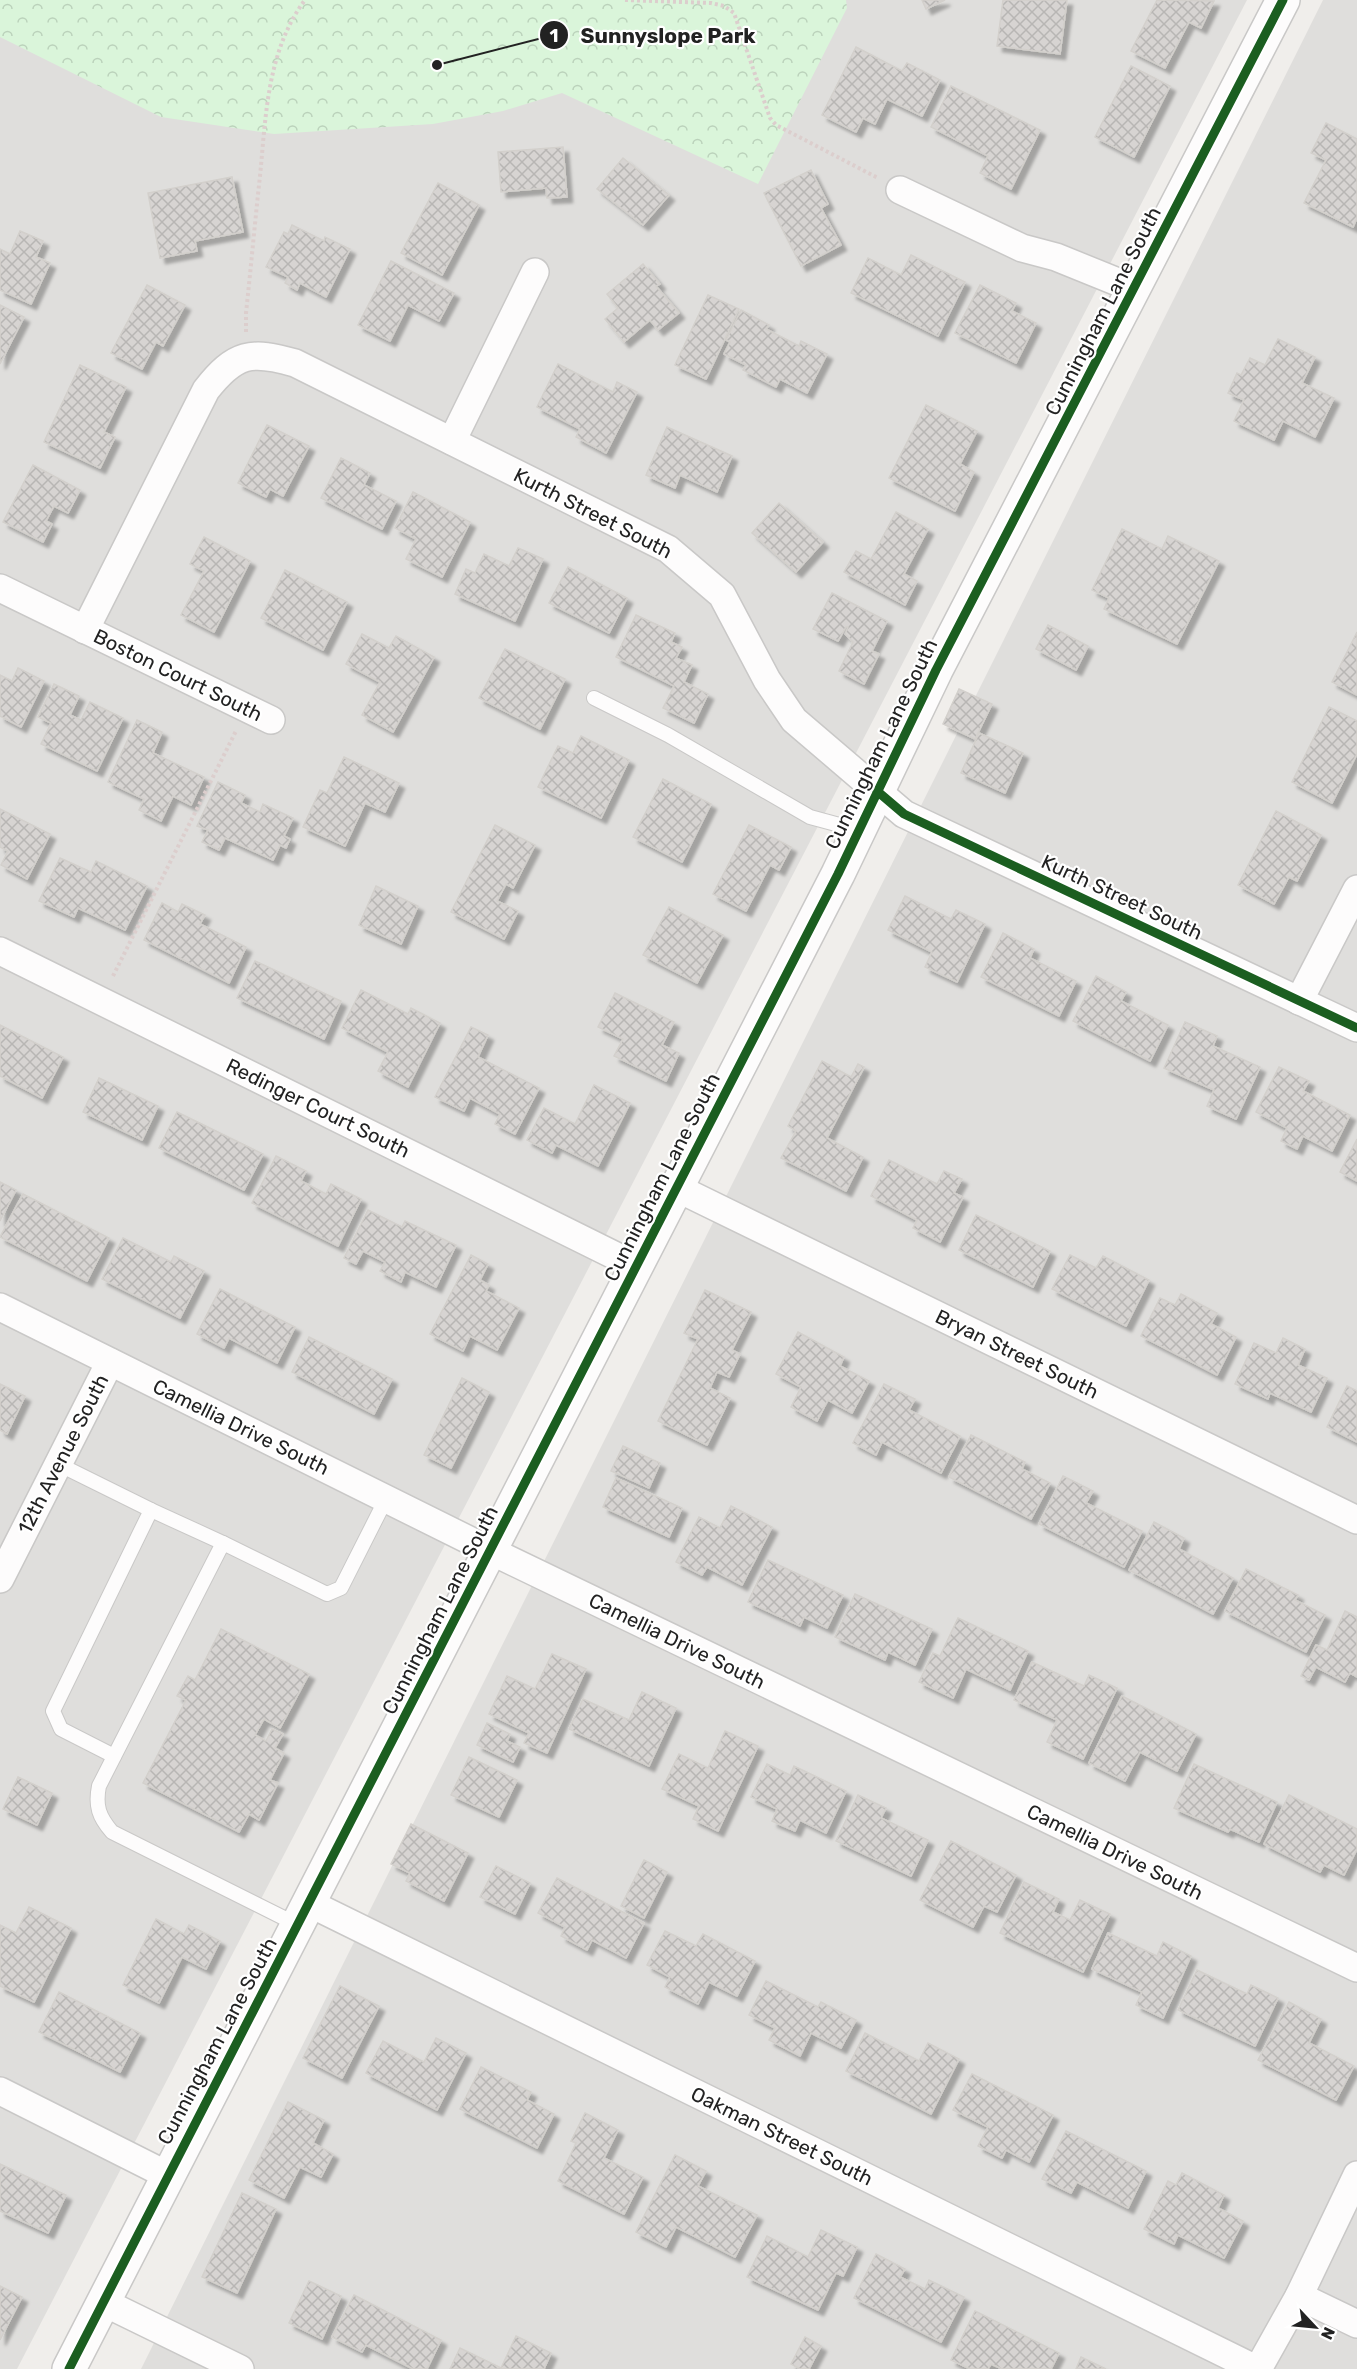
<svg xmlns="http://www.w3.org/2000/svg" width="1357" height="2369" viewBox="0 0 1357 2369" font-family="Rubik,sans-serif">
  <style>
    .residential { fill: #dfdedc }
    .park { fill: url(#park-crowns) }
    .building { fill: url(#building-cross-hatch); stroke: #d3d0cc; stroke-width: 1.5; filter: url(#shadow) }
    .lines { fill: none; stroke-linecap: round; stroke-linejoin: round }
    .service-casing { stroke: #c9c8c7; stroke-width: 16 }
    .minor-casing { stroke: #c9c8c7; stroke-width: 30 }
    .tertiary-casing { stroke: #c9c8c7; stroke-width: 36 }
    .path { stroke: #dccecd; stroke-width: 4; stroke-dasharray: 3 3; stroke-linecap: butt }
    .service { stroke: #fdfcfc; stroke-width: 14 }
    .minor { stroke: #fdfcfc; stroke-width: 27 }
    .tertiary { stroke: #fdfcfc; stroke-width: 33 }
    .cycleway-casing { stroke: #fff; stroke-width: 13 }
    .cycleway { stroke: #1b5e20; stroke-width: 9 }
    .labels { text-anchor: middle; stroke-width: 4.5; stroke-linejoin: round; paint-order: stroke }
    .street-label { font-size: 20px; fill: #222; stroke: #fff }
    .leader { fill: none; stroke: #222; stroke-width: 2 }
    .callout-dot { fill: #222; stroke: #fff; stroke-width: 2 }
    .mark-label { font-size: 18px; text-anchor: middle; font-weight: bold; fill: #fff }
    .callout-label { font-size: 21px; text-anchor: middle; font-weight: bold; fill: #222; stroke: #fff; stroke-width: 4.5; stroke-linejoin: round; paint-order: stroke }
  </style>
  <defs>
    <pattern id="park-crowns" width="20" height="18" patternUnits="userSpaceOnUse" patternTransform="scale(1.5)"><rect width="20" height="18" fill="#daf5da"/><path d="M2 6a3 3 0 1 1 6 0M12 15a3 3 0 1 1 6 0" fill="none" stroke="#bbd2bb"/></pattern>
    <pattern id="building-cross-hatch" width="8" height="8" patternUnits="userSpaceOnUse" patternTransform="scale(1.5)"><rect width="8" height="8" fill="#d7d4d2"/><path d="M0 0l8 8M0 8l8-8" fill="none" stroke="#b8b6b4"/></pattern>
    <filter id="shadow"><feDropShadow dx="5.5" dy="5.5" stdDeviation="1.5" flood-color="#0004"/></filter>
  </defs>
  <rect width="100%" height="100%" fill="#f0eeeb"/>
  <g class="residential">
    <path d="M0,0H1247L17,2369H0Z"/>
    <path d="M1323,0H1357V2369H141Z"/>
  </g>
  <path class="park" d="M0,0H846L847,8L758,184L562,93L503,111L433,124L274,134L161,117L0,37Z"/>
  <g class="building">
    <path d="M922,0H945L926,9Z"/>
    <path d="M1003,0H1067L1060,54L997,46Z"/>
    <path d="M1157,0L1214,1L1201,28L1189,22L1165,68L1131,51Z"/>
    <path d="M856,47L902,71L907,63L940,80L922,116L887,99L875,124L863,118L856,132L822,115Z"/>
    <path d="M1131,66L1170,86L1134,157L1095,137Z"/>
    <path d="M951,86L1040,130L1011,189L980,173L988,156L931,127Z"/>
    <path d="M1326,123L1357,139V218L1353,227L1304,203L1326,160L1311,153Z"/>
    <path d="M563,147L567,197L547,198L546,188L501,192L498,152Z"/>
    <path d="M623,158L669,195L643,225L597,189Z"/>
    <path d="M811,170L828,204L821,208L841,245L801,266L764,193Z"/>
    <path d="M232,177L243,232L195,241L197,251L160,258L148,193Z"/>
    <path d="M438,183L479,205L442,275L401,253Z"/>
    <path d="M292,225L324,241L325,237L350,249L326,297L300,283L297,290L285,283L288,277L266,267L284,232L288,234Z"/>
    <path d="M20,231L43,241L36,257L50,263L31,304L0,290V249L10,254Z"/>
    <path d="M911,255L965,282L938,336L851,293L868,258L901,275Z"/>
    <path d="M391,261L454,293L439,321L408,305L390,341L358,325Z"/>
    <path d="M643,264L660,284L656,286L679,313L658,330L650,320L624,342L605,319L618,308L607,294Z"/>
    <path d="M147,285L185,305L163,346L156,342L142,369L111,353Z"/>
    <path d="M980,285L1016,303L1012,311L1036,323L1016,363L955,333Z"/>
    <path d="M708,295L739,309L706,379L675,365Z"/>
    <path d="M0,305L24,317L0,364Z"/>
    <path d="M741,310L769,325L766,329L799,346L801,341L827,354L807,393L780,379L776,387L743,370L746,365L724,354L730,342L726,340Z"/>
    <path d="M1278,339L1315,357L1302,383L1334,398L1315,437L1283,421L1274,440L1234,421L1244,400L1228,393L1237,373L1241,375L1250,358L1265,365Z"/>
    <path d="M558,364L613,392L617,382L637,392L606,453L576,437L580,429L537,407Z"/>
    <path d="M80,365L126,387L104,432L115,437L100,468L44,442Z"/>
    <path d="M926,405L977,431L960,464L974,472L955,511L889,478Z"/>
    <path d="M267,425L309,446L283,496L270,489L266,497L238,483Z"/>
    <path d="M667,427L732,456L717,492L680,475L675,488L646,475Z"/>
    <path d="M341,458L370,473L364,485L396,501L382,529L321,498Z"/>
    <path d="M33,465L80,490L68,513L54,506L46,521L52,524L43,542L3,522Z"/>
    <path d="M413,492L470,522L442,577L406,559L416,539L395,528Z"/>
    <path d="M779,503L823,542L796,572L752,533Z"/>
    <path d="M896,512L928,529L904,574L917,581L905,605L844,572L856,551L871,559Z"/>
    <path d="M1122,529L1162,549L1168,536L1219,561L1177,644L1104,609L1109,598L1092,590Z"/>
    <path d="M204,537L250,561L214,632L181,615L204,571L190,564Z"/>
    <path d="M518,548L543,559L515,621L455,594L466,569L475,573L484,554L509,566Z"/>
    <path d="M568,567L627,598L609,633L549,603Z"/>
    <path d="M285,570L347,602L323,650L261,618Z"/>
    <path d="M832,593L887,621L872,651L879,654L864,684L839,671L853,642L845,634L848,627H846L838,641L813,629Z"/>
    <path d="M636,615L675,633L671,642L682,647L676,658L692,665L684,682L708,694L694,723L663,708L674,686L616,657Z"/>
    <path d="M1048,625L1088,646L1076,670L1036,649Z"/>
    <path d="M1357,632V695L1332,682Z"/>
    <path d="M362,634L389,648L396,636L434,657L393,732L362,715L380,682L346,664Z"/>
    <path d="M505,649L565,679L540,729L479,698Z"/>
    <path d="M18,668L44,681L21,727L0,716V675L12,681Z"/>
    <path d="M54,684L79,696L70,715L81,720L90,702L123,718L97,771L41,744L51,723L38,717Z"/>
    <path d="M959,689L992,704L975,739L943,724Z"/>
    <path d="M1329,707L1357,721V754L1332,803L1292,782Z"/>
    <path d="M137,720L162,732L153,753L204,777L191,805L173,796L161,821L139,810L144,799L108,782Z"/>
    <path d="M979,733L1023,753L1005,793L961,773Z"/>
    <path d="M581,736L629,760L601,818L538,787L558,746L573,753Z"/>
    <path d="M344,757L399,783L385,812L365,803L345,846L303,827L320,790L327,793Z"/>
    <path d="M663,779L711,804L682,862L633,837Z"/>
    <path d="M218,782L245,795L241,803L260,812L263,804L293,818L284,836L290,839L286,848L280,845L273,860L225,838L219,850L202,842L208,830L197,826Z"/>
    <path d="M0,809L50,834L27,879L1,865L8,851L0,847Z"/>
    <path d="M1276,811L1321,835L1297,881L1289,877L1274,904L1238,885Z"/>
    <path d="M495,825L535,845L513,888L506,884L497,901L518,911L504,939L451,912Z"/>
    <path d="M749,825L791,847L779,870L770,865L746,911L713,894Z"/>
    <path d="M60,858L91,872L96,861L147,886L125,930L78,908L74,917L39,901Z"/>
    <path d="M376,886L418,906L401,944L359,925Z"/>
    <path d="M905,896L951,919L956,910L985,924L957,982L925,967L932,952L888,930Z"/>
    <path d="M162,903L178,912L182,904L205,915L200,924L246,947L229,983L144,940Z"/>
    <path d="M669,907L723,935L697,983L643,955Z"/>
    <path d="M1003,933L1034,949L1030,958L1076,981L1059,1016L981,977Z"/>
    <path d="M255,961L341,1001L324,1039L237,998Z"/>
    <path d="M1096,976L1126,992L1121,1001L1168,1025L1150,1061L1073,1021Z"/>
    <path d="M361,990L408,1014L411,1008L440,1023L408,1087L378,1071L388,1052L342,1028Z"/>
    <path d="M615,993L674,1022L662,1045L679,1053L666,1081L614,1056L623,1039L598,1027Z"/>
    <path d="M1185,1022L1217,1036L1213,1046L1260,1067L1236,1119L1207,1106L1214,1090L1164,1068Z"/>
    <path d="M0,1025L63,1057L42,1098L0,1076Z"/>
    <path d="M471,1027L488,1035L478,1057L539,1088L515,1134L495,1124L500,1114L470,1098L464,1111L435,1097Z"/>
    <path d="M822,1061L851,1077L858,1064L864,1067L827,1138L863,1157L846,1191L781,1158L796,1131L788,1126Z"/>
    <path d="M1279,1067L1309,1081L1303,1091L1350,1115L1332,1151L1303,1136L1297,1149L1281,1141L1287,1128L1256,1112Z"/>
    <path d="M99,1078L158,1106L142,1140L83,1112Z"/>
    <path d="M594,1085L630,1103L598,1166L556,1145L552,1153L527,1140L544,1108L575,1124Z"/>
    <path d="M177,1112L263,1154L244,1190L159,1148Z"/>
    <path d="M1357,1139V1181L1340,1172Z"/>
    <path d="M276,1156L306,1171L301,1181L326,1194L331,1184L361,1199L338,1246L252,1203Z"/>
    <path d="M889,1160L937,1184L944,1171L962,1179L954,1193L963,1197L940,1242L913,1228L917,1220L871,1196Z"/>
    <path d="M0,1182L16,1190L0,1221Z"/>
    <path d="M23,1194L109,1238L87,1281L0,1237Z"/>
    <path d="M368,1210L402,1227L405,1221L456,1245L436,1287L405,1272L401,1282L380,1271L385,1262L363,1251L356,1264L344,1258Z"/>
    <path d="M976,1215L1050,1251L1033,1287L959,1250Z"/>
    <path d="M123,1238L171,1262L174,1256L204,1271L180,1318L102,1279Z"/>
    <path d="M471,1255L488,1264L480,1280L489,1285L486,1291L519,1308L497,1350L470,1336L463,1351L430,1334Z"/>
    <path d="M1070,1255L1096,1268L1103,1256L1149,1280L1126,1326L1052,1289Z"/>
    <path d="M220,1289L295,1327L277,1363L229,1338L224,1348L197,1334Z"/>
    <path d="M705,1290L751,1312L732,1350L740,1354L729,1377L717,1372L710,1388L730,1398L707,1445L658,1421L698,1339L684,1333Z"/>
    <path d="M1181,1294L1217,1313L1211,1324L1236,1337L1217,1375L1141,1336L1160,1298L1175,1305Z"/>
    <path d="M798,1332L844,1357L840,1366L869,1381L852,1413L828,1400L817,1421L791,1407L801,1387L776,1374Z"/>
    <path d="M309,1337L392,1379L374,1414L292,1372Z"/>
    <path d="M1283,1338L1305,1349L1298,1365L1327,1378L1311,1412L1270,1393L1268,1399L1235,1384L1254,1343L1276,1353Z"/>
    <path d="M462,1378L489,1392L451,1468L424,1455Z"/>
    <path d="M0,1384L25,1396L7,1434L0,1430Z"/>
    <path d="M884,1384L915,1399L909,1410L960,1436L941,1473L882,1442L876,1455L853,1443Z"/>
    <path d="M1347,1386L1357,1391V1442L1327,1427Z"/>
    <path d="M971,1435L1025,1462L1022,1469L1050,1483L1031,1519L949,1477Z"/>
    <path d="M623,1446L660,1463L649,1488L611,1471Z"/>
    <path d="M1063,1476L1093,1491L1086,1503L1142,1531L1124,1567L1039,1524Z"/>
    <path d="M616,1478L682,1508L669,1537L603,1507Z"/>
    <path d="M731,1506L772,1527L742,1585L707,1567L702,1575L676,1562L699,1517L720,1528Z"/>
    <path d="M1154,1522L1184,1538L1179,1549L1233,1578L1213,1614L1129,1570Z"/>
    <path d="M768,1560L843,1595L827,1628L804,1617L800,1626L748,1602Z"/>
    <path d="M1246,1569L1298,1595L1295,1600L1325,1615L1306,1652L1225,1611Z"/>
    <path d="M855,1594L932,1629L915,1665L888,1652L885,1660L835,1637Z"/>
    <path d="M1345,1611L1357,1617V1677L1350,1673L1345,1682L1316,1667L1309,1680L1301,1676L1316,1645L1327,1650Z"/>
    <path d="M958,1618L1028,1651L1010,1690L966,1669L953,1698L919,1682L933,1653L940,1656Z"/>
    <path d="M221,1629L309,1674L280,1728L264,1719L255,1735L266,1741L272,1729L283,1734L275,1748L284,1753L270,1780L278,1783L259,1820L249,1814L239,1832L143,1783L186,1700L177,1696L188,1676L195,1680Z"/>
    <path d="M552,1654L586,1669L547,1753L524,1743L529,1733L489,1714L507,1676L535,1689Z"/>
    <path d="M1032,1662L1084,1686L1089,1675L1117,1688L1083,1759L1047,1742L1057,1720L1014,1700Z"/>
    <path d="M642,1692L676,1708L649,1766L569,1729L583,1699L629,1720Z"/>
    <path d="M1122,1696L1196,1734L1177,1771L1140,1752L1125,1781L1089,1763Z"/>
    <path d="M487,1723L510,1734L507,1741L520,1747L513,1762L477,1745Z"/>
    <path d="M725,1731L758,1746L718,1831L693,1819L699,1806L662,1789L679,1754L708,1768Z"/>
    <path d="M469,1757L517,1780L499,1817L451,1795Z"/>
    <path d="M767,1764L790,1775L794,1766L846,1791L826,1833L800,1820L795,1831L772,1821L777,1809L751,1797Z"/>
    <path d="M1194,1764L1277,1802L1259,1842L1230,1829L1228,1832L1174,1808Z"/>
    <path d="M18,1777L52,1793L37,1825L3,1809Z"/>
    <path d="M858,1795L886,1808L881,1818L928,1840L911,1876L836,1841Z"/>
    <path d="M1289,1795L1357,1829V1849L1344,1875L1324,1865L1320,1872L1264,1844Z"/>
    <path d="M411,1824L468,1853L444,1901L406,1881L410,1873L391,1864Z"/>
    <path d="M951,1841L1016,1875L997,1912L984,1906L973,1927L920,1900Z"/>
    <path d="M644,1860L667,1872L644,1918L621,1906Z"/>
    <path d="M496,1866L530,1883L515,1914L480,1897Z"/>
    <path d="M557,1878L644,1923L626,1958L592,1940L587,1950L561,1936L565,1927L538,1913Z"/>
    <path d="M1024,1882L1059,1899L1053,1912L1070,1920L1080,1900L1110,1914L1083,1972L1000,1933Z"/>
    <path d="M29,1907L71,1928L34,2002L0,1986V1925L16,1933Z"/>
    <path d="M156,1919L184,1934L189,1925L220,1941L206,1969L182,1957L159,2003L123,1985Z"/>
    <path d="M665,1931L696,1946L703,1934L755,1961L737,1996L709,1982L698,2004L665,1987L670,1977L647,1965Z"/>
    <path d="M1108,1933L1157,1956L1163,1942L1191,1956L1163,2018L1136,2005L1142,1992L1092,1969Z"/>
    <path d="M1197,1970L1247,1994L1251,1985L1278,1998L1255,2046L1178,2010Z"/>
    <path d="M766,1981L818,2007L821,2002L856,2020L841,2048L811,2033L800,2056L769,2040L775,2028L749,2015Z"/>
    <path d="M340,1986L379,2006L342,2078L303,2058Z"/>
    <path d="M59,1992L140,2033L120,2072L39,2032Z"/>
    <path d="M1289,2002L1321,2019L1309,2043L1354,2066L1336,2100L1258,2060Z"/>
    <path d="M865,2033L919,2061L928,2043L959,2059L931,2114L846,2071Z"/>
    <path d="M436,2038L466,2053L437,2110L366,2073L383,2041L424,2062Z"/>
    <path d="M481,2067L531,2092L527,2100L554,2114L537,2148L460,2109Z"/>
    <path d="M972,2074L1053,2115L1029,2162L1006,2150L1002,2158L978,2146L988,2127L953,2110Z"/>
    <path d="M288,2102L324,2120L313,2143L333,2154L321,2177L300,2167L284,2198L249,2180Z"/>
    <path d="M585,2113L618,2130L604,2158L643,2177L624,2214L558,2181L576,2143L571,2141Z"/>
    <path d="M1066,2131L1146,2171L1128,2208L1077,2182L1071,2193L1042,2179Z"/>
    <path d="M675,2155L706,2171L698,2186L757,2215L735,2257L676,2227L666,2247L636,2232Z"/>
    <path d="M0,2164L66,2195L48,2233L0,2211Z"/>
    <path d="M1182,2173L1224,2195L1218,2208L1243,2221L1224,2258L1178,2235L1174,2244L1144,2229L1168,2181L1176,2185Z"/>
    <path d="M242,2193L276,2209L237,2293L202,2277Z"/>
    <path d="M821,2230L857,2247L843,2276L836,2273L818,2310L747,2277L767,2236L808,2257Z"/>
    <path d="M876,2254L905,2269L900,2277L925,2289L929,2280L964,2297L941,2342L854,2298Z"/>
    <path d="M309,2281L341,2296L322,2339L289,2323Z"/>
    <path d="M0,2286L22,2297L0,2340Z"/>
    <path d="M354,2295L441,2340L427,2369H413L366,2345L362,2352L332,2337Z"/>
    <path d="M975,2311L1059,2353L1051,2369H1002L991,2364L988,2369H970L951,2360Z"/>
    <path d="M516,2336L551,2353L544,2369H450L460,2348L501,2368Z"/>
    <path d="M805,2337L821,2346L809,2369H800L791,2364Z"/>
    <path d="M1081,2357L1106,2369H1076Z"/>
  </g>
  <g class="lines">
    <defs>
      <g id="service">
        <path d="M594,698L668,735L810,817L858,830"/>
        <path d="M58,1464L151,1510L53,1711L61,1729L114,1756"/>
        <path d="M151,1510L223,1543"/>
        <path d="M298,1925L112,1832C99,1817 95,1806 99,1786L223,1543L327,1594L341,1588L386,1499"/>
      </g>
      <g id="minor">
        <path d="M900,190L1022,248L1056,257L1135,289"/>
        <path d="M452,441L535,272"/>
        <path d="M0,588L271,720"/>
        <path d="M85,630L206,390C235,353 251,350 295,363L668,549L722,595L767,680L794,720L904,814L1357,1028"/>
        <path d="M0,951L636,1266"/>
        <path d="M1299,1001L1357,889"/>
        <path d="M677,1188L1357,1520"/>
        <path d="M0,1307L491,1551L1357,1968"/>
        <path d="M0,1579L110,1362"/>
        <path d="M309,1903L1256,2369"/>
        <path d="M0,2091L167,2175"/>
        <path d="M1299,2296L1357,2324"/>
        <path d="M103,2302L240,2369"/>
        <path d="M1258,2369L1299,2296L1357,2175"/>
      </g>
      <path id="tertiary" d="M69,2369L838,874L936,670L1283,0"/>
    </defs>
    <use href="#service" class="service-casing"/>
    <use href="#minor" class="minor-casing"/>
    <use href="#tertiary" class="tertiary-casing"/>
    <g class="path">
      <path d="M625,0L711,3L724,6L734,13L770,118L776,125L878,178"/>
      <path d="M246,332V313C251,267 255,221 260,176C266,115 267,51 305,0"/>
      <path d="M113,976L236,731"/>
    </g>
    <use href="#service" class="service"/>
    <use href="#minor" class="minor"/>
    <use href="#tertiary" class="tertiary"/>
    <defs>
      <g id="cycleway">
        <path d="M877,791L904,814L1357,1028"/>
        <path d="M69,2369L838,874L936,670L1283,0"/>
      </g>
    </defs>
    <use href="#cycleway" class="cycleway-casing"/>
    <use href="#cycleway" class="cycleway"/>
  </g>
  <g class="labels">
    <g class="street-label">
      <text transform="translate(1103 311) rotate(-63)" y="7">Cunningham Lane South</text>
      <text transform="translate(593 513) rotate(27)" y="7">Kurth Street South</text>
      <text transform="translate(178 675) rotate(26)" y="7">Boston Court South</text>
      <text transform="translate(881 744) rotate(-64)" y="7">Cunningham Lane South</text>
      <text transform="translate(1122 897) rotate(25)" y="7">Kurth Street South</text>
      <text transform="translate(318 1108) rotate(26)" y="7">Redinger Court South</text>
      <text transform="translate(662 1177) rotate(-63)" y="7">Cunningham Lane South</text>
      <text transform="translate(1017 1354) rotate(26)" y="7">Bryan Street South</text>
      <text transform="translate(241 1427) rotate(26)" y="7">Camellia Drive South</text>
      <text transform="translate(63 1454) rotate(-63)" y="7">12th Avenue South</text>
      <text transform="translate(440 1610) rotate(-63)" y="7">Cunningham Lane South</text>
      <text transform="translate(677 1641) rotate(26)" y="7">Camellia Drive South</text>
      <text transform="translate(1115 1852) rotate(26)" y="7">Camellia Drive South</text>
      <text transform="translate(217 2041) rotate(-62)" y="7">Cunningham Lane South</text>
      <text transform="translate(782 2136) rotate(26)" y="7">Oakman Street South</text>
    </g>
  </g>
  <path class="leader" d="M437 65L554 35"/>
  <g class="callout-dot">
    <circle cx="437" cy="65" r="6"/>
    <circle cx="554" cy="35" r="15"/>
  </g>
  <g class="mark-label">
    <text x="554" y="42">1</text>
  </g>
  <g class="callout-label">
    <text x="668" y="43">Sunnyslope Park</text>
  </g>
  <g transform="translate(1315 2327) rotate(116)" stroke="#ffffff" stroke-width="4.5" paint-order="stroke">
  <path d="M0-4.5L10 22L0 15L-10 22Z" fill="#222222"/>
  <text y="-9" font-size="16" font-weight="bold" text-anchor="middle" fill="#222222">N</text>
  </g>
</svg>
